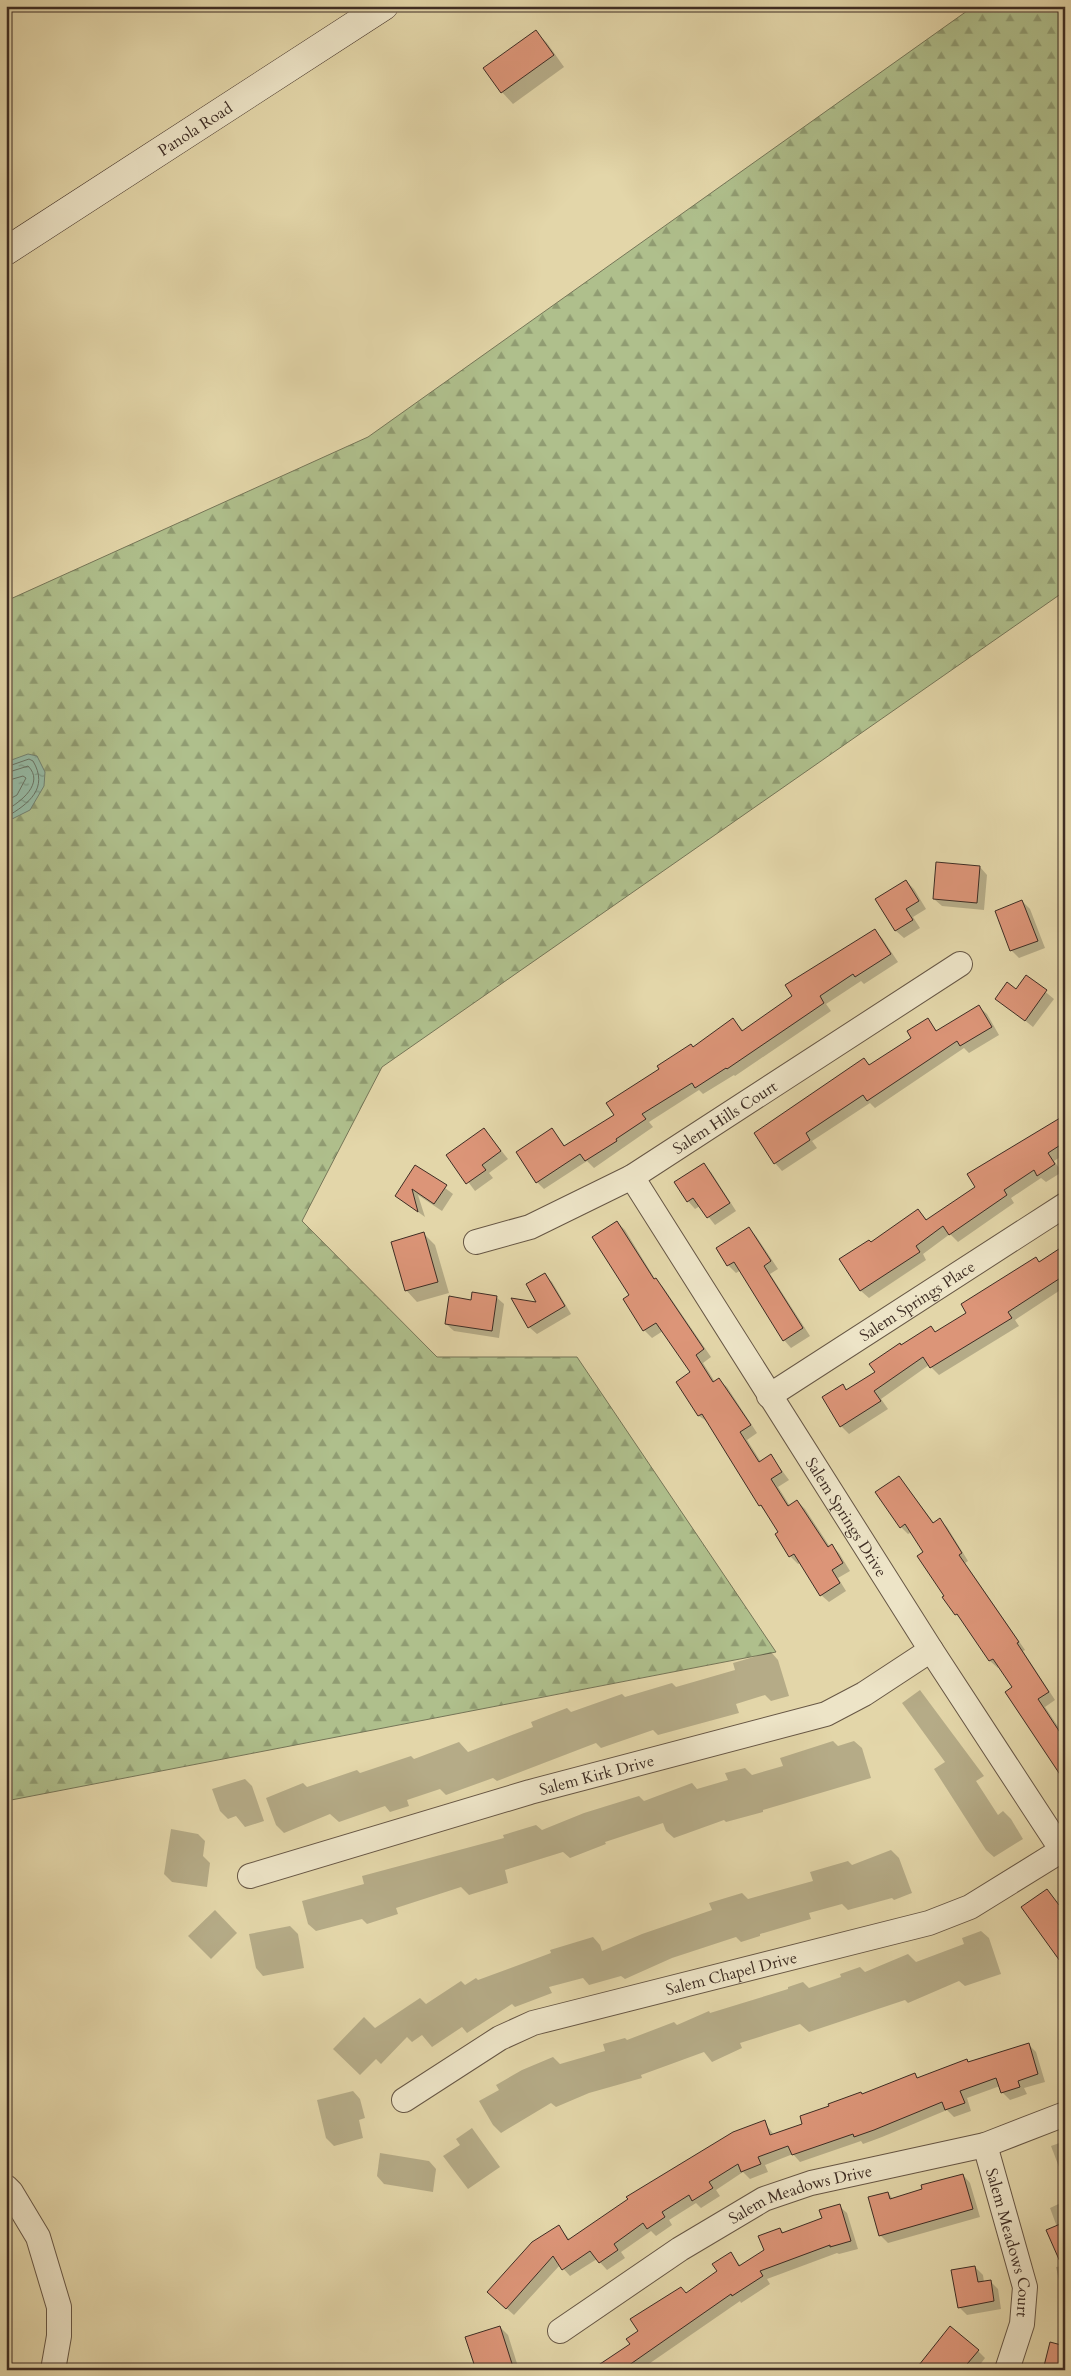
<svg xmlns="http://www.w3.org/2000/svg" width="1071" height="2376" viewBox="0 0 1071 2376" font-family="Cardo,serif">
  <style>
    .forest { fill: url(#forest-firs); stroke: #767658 }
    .water { fill: url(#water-ripples); stroke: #738271 }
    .shadow { fill: #0003 }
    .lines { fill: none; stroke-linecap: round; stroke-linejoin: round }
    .shore { stroke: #6a7464; stroke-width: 1 }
    .building { fill: #dc9578; stroke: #3e2d24 }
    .street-casing { stroke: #675745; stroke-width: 26 }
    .secondary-casing { stroke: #3e2d24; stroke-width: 29 }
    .street { stroke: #ede4c7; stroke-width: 24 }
    .secondary { stroke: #ede4c7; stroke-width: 28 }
    .labels { text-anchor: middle; stroke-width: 4.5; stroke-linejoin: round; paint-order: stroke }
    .street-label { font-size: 16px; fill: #3e2d24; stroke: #ede4c7 }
  </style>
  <defs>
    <pattern id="forest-firs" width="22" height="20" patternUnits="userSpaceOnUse" patternTransform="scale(1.25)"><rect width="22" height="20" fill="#afbf8c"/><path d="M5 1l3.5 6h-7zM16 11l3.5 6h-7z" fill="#909c72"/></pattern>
    <pattern id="water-ripples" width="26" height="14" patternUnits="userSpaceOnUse" patternTransform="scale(1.25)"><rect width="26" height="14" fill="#96baa4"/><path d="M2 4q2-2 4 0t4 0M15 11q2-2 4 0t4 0" fill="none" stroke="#7c9885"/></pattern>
  </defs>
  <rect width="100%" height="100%" fill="#e3d6a9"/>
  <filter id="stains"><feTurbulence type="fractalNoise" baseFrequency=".004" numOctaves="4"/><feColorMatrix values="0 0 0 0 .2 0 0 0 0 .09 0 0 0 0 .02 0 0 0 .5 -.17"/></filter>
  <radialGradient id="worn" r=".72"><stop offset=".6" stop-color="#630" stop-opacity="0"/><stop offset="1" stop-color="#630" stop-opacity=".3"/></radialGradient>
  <path class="forest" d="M974,6H1065V591L382,1067L302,1221L437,1357H577L776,1652L6,1801V601L368,437Z"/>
  <path class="water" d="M28,754L37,756L45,772L44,786L30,810L6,822V762Z"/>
  <g class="shadow">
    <path d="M536,32L547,43L564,67L513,104L502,92Z"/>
    <path d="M980,867L987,875L984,910L942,906L934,899Z"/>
    <path d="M906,881L914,889L926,909L913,917L920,928L904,938L896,931L877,899Z"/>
    <path d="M1022,901L1030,909L1045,948L1019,958L1011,950Z"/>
    <path d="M875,931L882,938L898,962L864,984L861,981L826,1004L831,1011L735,1076L734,1075L703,1094L699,1090L649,1122L653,1127L594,1168L587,1161L544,1189L537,1182L552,1130L565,1146L615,1115L694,1048L733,1020L744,1031L794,996Z"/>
    <path d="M1026,976L1054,999L1033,1027L997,998L1016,990Z"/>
    <path d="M979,1007L987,1014L999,1035L969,1053L964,1048L875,1108L870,1103L812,1141L817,1148L782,1171L775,1163L864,1059L870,1065L913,1038L927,1020L938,1032Z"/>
    <path d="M1065,1116V1154L1054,1161L1062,1172L1046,1182L1041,1178L1011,1198L1014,1203L958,1242L950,1234L923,1254L926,1260L869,1298L861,1291L841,1260L871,1243L918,1210L928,1221L977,1187L969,1175Z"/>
    <path d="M484,1129L508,1159L489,1173L493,1178L475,1191L448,1155Z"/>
    <path d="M703,1165L711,1172L736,1211L715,1225L700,1206L695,1209L688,1201Z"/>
    <path d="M416,1166L453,1194L442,1211L418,1195L425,1217L396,1196Z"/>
    <path d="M617,1222L625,1230L655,1279L663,1287L711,1357L703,1363L715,1382L719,1380L727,1387L757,1433L747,1440L761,1462L771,1456L789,1480L778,1487L790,1506L797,1501L805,1509L830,1547L832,1546L839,1553L850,1571L838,1578L846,1591L829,1602L821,1595L801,1562L798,1564L790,1556L780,1532L760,1505L708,1422L699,1416L678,1382L692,1373L663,1331L652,1338L644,1330L631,1296Z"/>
    <path d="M749,1228L756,1236L778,1269L770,1274L810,1336L791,1348L784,1340L741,1270L736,1273L728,1265Z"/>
    <path d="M424,1234L435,1245L449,1293L417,1302L406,1290Z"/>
    <path d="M1065,1247V1287L1015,1320L1019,1326L939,1375L929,1365L881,1399L888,1409L849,1434L841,1426L823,1398L842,1386L848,1391L876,1373L902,1346L931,1327L936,1333L968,1313L1036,1259L1040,1263Z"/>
    <path d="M544,1274L552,1282L571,1314L537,1334L529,1327L539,1303Z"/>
    <path d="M496,1297L504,1304L499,1338L454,1331L446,1324L472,1301Z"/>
    <path d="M899,1477L934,1523L940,1520L947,1527L968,1561L965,1563L1025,1650L1023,1651L1055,1700L1045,1707L1065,1737V1780L1013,1688L1000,1667L998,1668L990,1661L964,1622L956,1614L925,1552L912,1532L908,1534L901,1527Z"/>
    <path d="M771,1652L778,1660L789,1696L771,1701L765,1695L736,1704L739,1713L658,1735L653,1730L601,1748L596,1743L497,1781L493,1778L446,1795L440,1789L407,1800L409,1806L390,1812L385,1806L339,1822L330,1814L284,1833L276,1825L266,1798L303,1783L307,1787L357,1770L360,1773L411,1756L414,1759L459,1742L468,1752L533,1727L531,1722L567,1708L571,1712L622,1694L625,1697L672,1683L676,1687L735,1670L733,1663Z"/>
    <path d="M920,1690L984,1776L976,1781L998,1815L1003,1811L1011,1819L1023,1839L994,1857L986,1850L934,1769L945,1762L902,1703Z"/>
    <path d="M833,1741L838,1746L854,1741L862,1748L871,1778L763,1810V1812L726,1822L724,1820L674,1838L666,1831L663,1823L605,1842L606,1844L570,1858L563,1852L505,1870L508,1883L469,1895L461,1887L396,1908L398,1914L367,1924L362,1919L316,1931L308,1924L302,1901L364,1884L362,1876L504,1838L503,1835L536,1825L542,1830L584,1813L639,1796L644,1801L692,1783L697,1789L728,1780L725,1773L745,1768L752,1775L783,1766L780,1758Z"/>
    <path d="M245,1779L252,1786L264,1821L245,1827L236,1816L228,1819L220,1811L212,1789Z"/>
    <path d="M171,1829L198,1834L205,1841L203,1856L210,1863L207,1887L172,1882L164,1874Z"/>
    <path d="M891,1850L899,1858L912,1893L894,1900L892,1898L848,1910L842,1904L809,1913L811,1919L760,1934V1936L741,1942L736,1937L672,1958L625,1979L621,1976L589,1985L583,1978L549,1987L552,1993L515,2007L512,2004L467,2033L462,2027L432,2047L422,2035L412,2042L407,2037L381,2064L376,2059L360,2075L333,2049L364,2017L375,2028L420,1998L426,2004L461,1981L465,1985L476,1978L478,1980L551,1953L550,1950L593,1937L600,1945L602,1951L642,1934L712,1910L709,1903L742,1893L748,1899L813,1881L810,1872L848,1861L852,1865Z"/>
    <path d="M215,1910L237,1933L211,1959L188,1936Z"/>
    <path d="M290,1926L298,1934L304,1968L263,1976L256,1968L249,1934Z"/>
    <path d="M981,1931L989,1938L1001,1974L965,1986L959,1981L908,2003L905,2000L809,2032L800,2024L740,2043L742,2048L712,2062L704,2052L641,2075L642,2078L589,2093L556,2107L551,2103L501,2133L493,2125L479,2101L499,2090L496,2085L522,2070L553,2057L560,2064L605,2051L603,2044L625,2038L627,2040L674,2022L677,2025L709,2011L710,2013L788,1989V1987L803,1982L809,1988L841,1977L840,1974L860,1967L865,1972L908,1954L916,1962L964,1944L962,1938Z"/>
    <path d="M1028,2044L1036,2052L1045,2082L1024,2088L1027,2094L1010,2100L1002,2092L1000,2086L967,2098L971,2111L954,2117L947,2110L882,2137L863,2144L861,2141L800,2162L793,2154L765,2165L768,2172L750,2179L743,2172L716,2190L720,2196L701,2208L696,2203L669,2220L672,2225L656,2236L651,2231L621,2252L625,2258L607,2270L597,2259L570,2276L560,2265L514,2315L496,2299L559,2227L570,2240L764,2122L774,2135L804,2124L862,2095L915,2075L918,2078Z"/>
    <path d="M353,2091L360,2099L365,2118L359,2120L363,2138L334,2146L326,2138L317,2100Z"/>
    <path d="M472,2128L500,2167L468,2189L443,2156L460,2145L456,2139Z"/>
    <path d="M1065,2141V2172L1059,2167L1051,2146Z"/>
    <path d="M380,2153L429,2161L436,2169L433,2192L384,2184L377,2176Z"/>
    <path d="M963,2175L970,2183L980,2217L888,2243L880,2235L888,2193L893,2199L924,2190Z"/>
    <path d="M1065,2201V2307L1056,2267L1063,2266L1057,2227L1050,2208Z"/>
    <path d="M839,2206L847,2213L858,2249L839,2254L837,2253L767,2279L770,2284L741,2303L740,2301L640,2370H593L631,2345L639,2332L681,2288L687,2294L718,2271L731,2254L741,2266L765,2251L780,2229L784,2233L823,2219Z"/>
    <path d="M975,2267L983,2275L984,2282L990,2281L998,2289L1001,2309L967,2315L959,2307Z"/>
    <path d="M1065,2324V2370H1050L1045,2366L1060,2346Z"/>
    <path d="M500,2327L508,2335L519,2370H477Z"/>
    <path d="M978,2351L985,2358L976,2370H917Z"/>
  </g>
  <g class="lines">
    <g class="shore">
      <path d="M6,767L29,759L33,761C49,788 29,804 6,817"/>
      <path d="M6,773L28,766C45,783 21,802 6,810"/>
      <path d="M6,781L23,776L26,778L17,795L6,801"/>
    </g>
  </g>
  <g class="building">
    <path d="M536,30L554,55L501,93L483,68Z"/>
    <path d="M936,862L980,866L977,903L933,899Z"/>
    <path d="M906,880L919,901L906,909L913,920L895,931L875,899Z"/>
    <path d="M1022,900L1038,941L1010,951L995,911Z"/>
    <path d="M875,929L891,954L855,977L853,974L820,996L824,1003L727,1069L726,1068L695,1088L692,1083L642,1114L646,1119L616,1139L617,1141L585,1161L580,1154L536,1183L516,1152L552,1128L564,1146L614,1115L606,1103L659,1069L657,1066L691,1044L693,1047L733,1018L742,1031L792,996L785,985Z"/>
    <path d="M1026,975L1047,990L1025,1021L995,999L1007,982L1016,989Z"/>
    <path d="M979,1005L992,1027L960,1046L957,1041L867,1101L863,1095L806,1133L810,1140L774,1164L754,1133L864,1058L869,1065L911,1038L907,1031L928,1018L936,1031Z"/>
    <path d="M1065,1115V1142L1048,1153L1055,1164L1037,1176L1034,1170L1004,1190L1007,1195L949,1235L943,1226L916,1246L920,1252L860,1291L839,1259L869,1240L871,1242L918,1209L926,1220L975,1187L967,1174Z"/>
    <path d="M484,1128L501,1151L482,1165L486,1170L466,1184L446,1155Z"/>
    <path d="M704,1163L730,1203L707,1218L693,1198L687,1202L674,1182Z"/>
    <path d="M415,1165L447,1185L434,1204L412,1189L418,1212L395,1196Z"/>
    <path d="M617,1221L654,1279L656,1278L704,1349L696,1355L713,1382L719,1378L751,1425L740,1432L759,1462L771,1454L782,1472L771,1479L788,1506L797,1500L828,1547L832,1544L843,1563L832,1570L840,1583L820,1596L794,1554L789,1557L775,1534L778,1532L761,1505L759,1506L702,1414L698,1416L676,1382L690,1372L656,1323L643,1331L623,1299L629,1295L592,1237Z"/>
    <path d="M749,1227L771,1261L764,1266L803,1328L783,1341L734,1262L727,1266L716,1248Z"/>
    <path d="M424,1232L438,1282L405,1291L391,1242Z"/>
    <path d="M1065,1245V1275L1008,1312L1012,1318L930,1368L923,1357L874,1391L881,1401L840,1427L822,1397L843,1384L846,1390L875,1372L869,1364L900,1343L901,1345L931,1326L935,1332L966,1313L961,1304L1036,1257L1039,1262Z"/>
    <path d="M545,1273L565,1306L528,1328L511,1298L536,1302L526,1284Z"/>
    <path d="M472,1292L497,1296L492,1331L445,1324L449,1296L471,1300Z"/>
    <path d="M899,1476L933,1523L940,1518L962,1553L959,1555L1019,1642L1017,1643L1049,1692L1038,1699L1065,1740V1782L1005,1692L1012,1687L993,1659L989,1661L957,1614L955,1615L942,1597L944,1596L917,1556L923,1552L905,1524L900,1528L875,1492Z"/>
    <path d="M1047,1889L1059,1905L1065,1901V1968L1021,1907Z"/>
    <path d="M1029,2043L1038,2074L1018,2081L1020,2087L1001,2093L996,2078L960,2091L965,2103L945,2110L942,2102L874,2130L854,2137L853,2134L792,2155L788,2146L758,2157L761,2164L741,2172L738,2164L709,2182L713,2188L692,2201L689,2195L662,2212L665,2217L647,2229L643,2223L614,2244L618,2250L599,2263L590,2251L562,2270L553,2256L506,2309L487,2292L532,2242L559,2225L568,2240L628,2199L626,2197L733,2132L765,2120L770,2135L802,2124L800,2116L829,2106L828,2104L861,2092L862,2094L915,2073L917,2078L967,2059L968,2062Z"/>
    <path d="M963,2174L973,2209L879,2236L868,2197L888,2192L890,2199L922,2189L921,2185Z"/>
    <path d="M840,2204L851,2241L830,2247V2245L760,2271L763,2276L732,2296L731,2294L622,2370H591L630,2344L626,2339L638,2331L630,2319L681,2287L686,2293L717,2271L712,2264L731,2252L739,2266L764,2250L758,2236L780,2228L782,2233L822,2218L819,2210Z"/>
    <path d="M1065,2222V2273L1046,2230Z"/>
    <path d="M975,2266L978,2282L991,2280L994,2301L958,2308L951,2270Z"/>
    <path d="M500,2326L514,2370H476L465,2337Z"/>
    <path d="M950,2326L979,2350L962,2370H915Z"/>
    <path d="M1050,2342L1065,2346V2370L1044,2366Z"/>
  </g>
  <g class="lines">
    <defs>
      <g id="street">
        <path id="s1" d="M632,1177L931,1650L1065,1855"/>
        <path id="s2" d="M476,1242L530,1227L632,1177L960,964"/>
        <path id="s3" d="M769,1396L1065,1205"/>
        <path id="s4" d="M250,1876L530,1792L826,1714L864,1694L931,1650"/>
        <path id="s5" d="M404,2100L500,2038L533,2023L929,1923L970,1907L1062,1850"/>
        <path id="s6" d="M985,2145L1025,2287L1022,2324L1007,2370"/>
        <path d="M6,2187L11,2192L38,2237L59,2307V2336L53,2370"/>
        <path id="s7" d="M560,2331L680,2249L764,2199L811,2183L985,2145L1065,2114"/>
      </g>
      <g id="secondary">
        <path id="s8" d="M6,251L384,6"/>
      </g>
    </defs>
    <use href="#street" class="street-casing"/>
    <use href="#secondary" class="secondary-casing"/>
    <use href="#street" class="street"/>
    <use href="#secondary" class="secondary"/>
  </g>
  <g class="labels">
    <g class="street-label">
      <text dy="6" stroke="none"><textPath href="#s8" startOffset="225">Panola Road</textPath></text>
      <text dy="6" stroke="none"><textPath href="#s2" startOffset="280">Salem Hills Court</textPath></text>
      <text dy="6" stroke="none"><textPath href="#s3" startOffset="176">Salem Springs Place</textPath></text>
      <text dy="6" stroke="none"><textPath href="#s1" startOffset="402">Salem Springs Drive</textPath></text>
      <text dy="6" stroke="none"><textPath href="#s4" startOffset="361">Salem Kirk Drive</textPath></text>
      <text dy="6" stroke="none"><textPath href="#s5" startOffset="355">Salem Chapel Drive</textPath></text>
      <text dy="6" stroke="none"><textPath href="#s7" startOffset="279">Salem Meadows Drive</textPath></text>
      <text dy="6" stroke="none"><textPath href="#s6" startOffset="101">Salem Meadows Court</textPath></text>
    </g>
  </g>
  <rect width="1071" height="2376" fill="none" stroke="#e3d6a9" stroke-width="25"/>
  <rect x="8" y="8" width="1056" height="2361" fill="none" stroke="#3e2d24" stroke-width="2.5"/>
  <rect x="12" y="12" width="1046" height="2351" fill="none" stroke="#3e2d24"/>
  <rect width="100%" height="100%" filter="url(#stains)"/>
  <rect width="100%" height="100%" fill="url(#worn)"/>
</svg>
